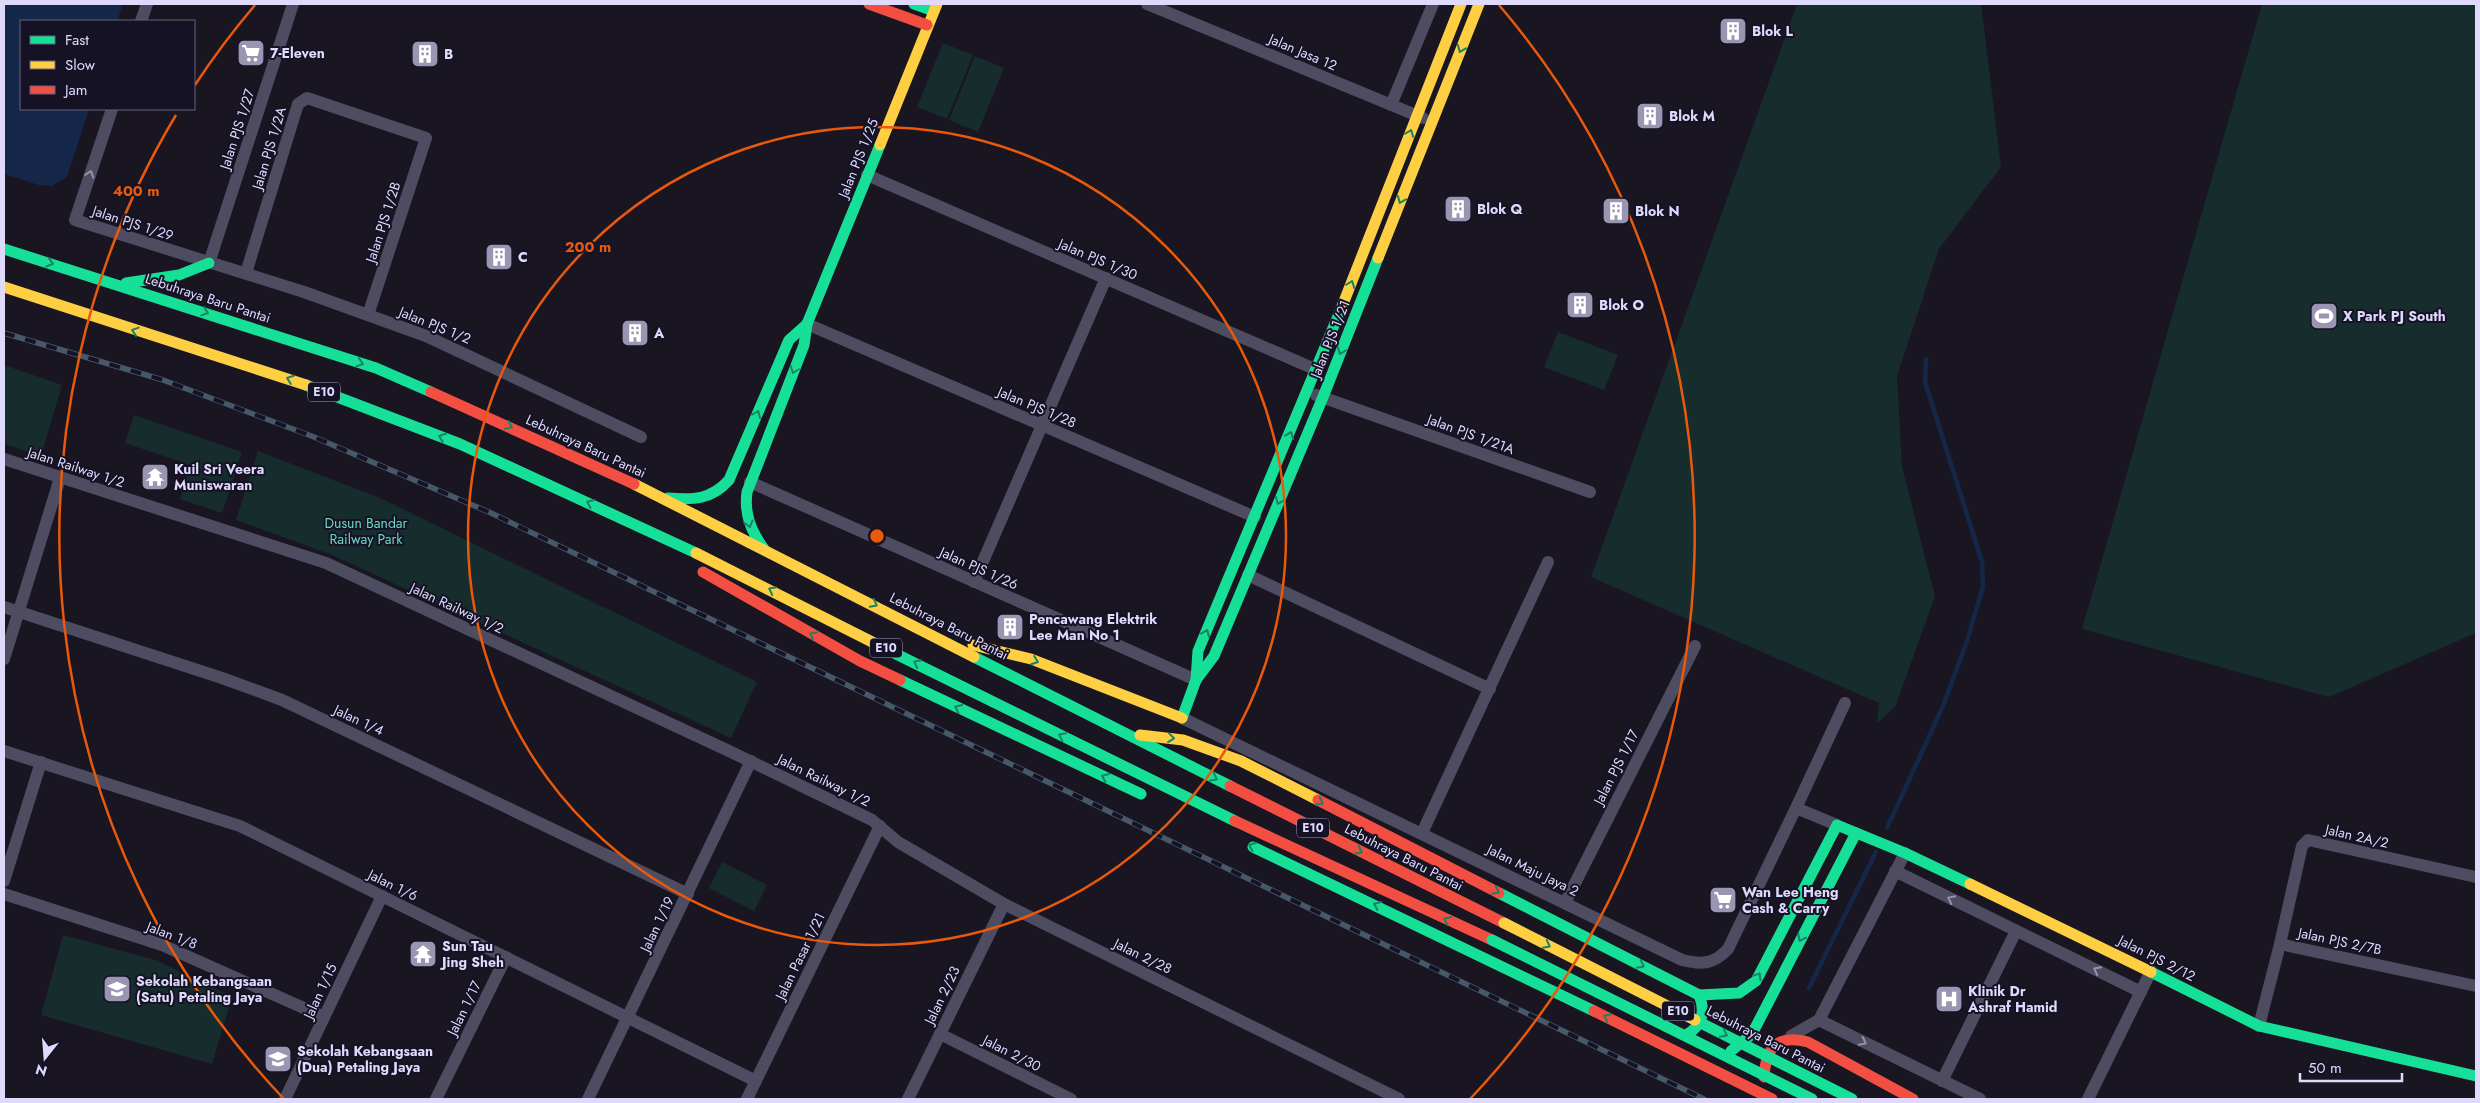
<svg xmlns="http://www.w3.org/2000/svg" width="2480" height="1103" viewBox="0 0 2480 1103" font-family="Jost,sans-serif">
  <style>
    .green { fill: #162c2d }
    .water { fill: #152748 }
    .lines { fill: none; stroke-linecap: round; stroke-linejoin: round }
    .stream { stroke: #152748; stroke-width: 4.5 }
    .street { stroke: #4e4c61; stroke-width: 12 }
    .fast { stroke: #16e098; stroke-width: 11 }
    .slow { stroke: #ffcf43; stroke-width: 11 }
    .jam { stroke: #f24e42; stroke-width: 11 }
    .rail-casing { stroke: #475969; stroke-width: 5.5 }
    .rail { stroke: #161226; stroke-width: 4; stroke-dasharray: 11; stroke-linecap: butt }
    .fast-bridge { stroke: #16e098; stroke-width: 11 }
    .slow-bridge { stroke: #ffcf43; stroke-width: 11 }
    .oneway { stroke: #168365 }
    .oneway2 { stroke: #9693ae }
    .ring { fill: none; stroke: #e8590c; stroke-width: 2.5 }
    .labels { text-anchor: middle; stroke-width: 4; stroke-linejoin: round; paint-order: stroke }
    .shield { fill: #161226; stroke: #a39ebc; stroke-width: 1 }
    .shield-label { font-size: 12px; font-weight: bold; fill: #dfdafc }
    .poi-label { font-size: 14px; font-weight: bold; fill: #dfdafc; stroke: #161226; text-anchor: start }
    .street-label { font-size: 14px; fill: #dfdafc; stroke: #161226 }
    .park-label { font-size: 14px; fill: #6bd6bf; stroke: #161226 }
    .centre { fill: #e8590c; stroke: #161226; stroke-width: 2.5 }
    .ring-label { font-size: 15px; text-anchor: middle; font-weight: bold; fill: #e8590c; stroke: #161226; stroke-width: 4; stroke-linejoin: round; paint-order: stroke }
  </style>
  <rect width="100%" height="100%" fill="#191622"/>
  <g class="green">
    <path d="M1797,4H1981L2001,167L1939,249L1897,376L1902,467L1935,596L1895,707L1877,723L1879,703L1591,577Z"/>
    <path d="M2262,4H2476V633L2329,697L2082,629Z"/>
    <path d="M943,43L973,55L947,119L917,107Z"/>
    <path d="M975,56L1004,68L978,132L949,120Z"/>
    <path d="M1558,332L1618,355L1604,390L1544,367Z"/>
    <path d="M4,365L62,385L41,456L4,444Z"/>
    <path d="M134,415L242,452L222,513L180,499L191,465L125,443Z"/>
    <path d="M258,451L380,498L757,682L731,738L332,555L236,520Z"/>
    <path d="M722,862L767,885L754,911L709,888Z"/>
    <path d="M63,935L156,960L232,997L212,1064L41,1015Z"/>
  </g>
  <path class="water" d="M4,4H123L117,21H21V109H89L67,177L52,186L39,185L4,174Z"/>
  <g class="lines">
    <g class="stream">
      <path d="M1887,828L1943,706L1966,644L1983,587L1982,562L1925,382L1926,359"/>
      <path d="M1809,988L1876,852"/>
    </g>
    <g class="street">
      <path d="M1147,4L1423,118"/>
      <path d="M141,21L147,4"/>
      <path d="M1391,105L1433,4"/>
      <path d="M112,109L75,220L304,292L426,336L641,437"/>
      <path d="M867,175L1317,370"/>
      <path d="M209,263L293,4"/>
      <path d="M246,273L298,104L307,98L426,138L368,315"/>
      <path d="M807,324L1255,517"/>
      <path d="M1316,395L1590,492"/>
      <path d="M4,459L326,563L729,751L872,820L898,842L1004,904L1399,1099"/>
      <path d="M750,482L1196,680"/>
      <path d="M1248,575L1490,689"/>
      <path d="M974,582L1106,278"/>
      <path d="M4,607L222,678L282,700L688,894"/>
      <path d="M4,659L60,478"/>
      <path d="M1182,718L1682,960C1702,965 1714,964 1728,949L1796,808L1837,825"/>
      <path d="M4,751L240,826L756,1081"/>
      <path d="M1796,808L1845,703"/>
      <path d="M1422,833L1548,562"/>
      <path d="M1895,871L2141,992"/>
      <path d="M4,881L41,762"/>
      <path d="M4,894L162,945L324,1017"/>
      <path d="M1565,903L1695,646"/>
      <path d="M2280,944L2302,846L2308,840L2476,877"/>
      <path d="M1819,1020L1980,1099"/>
      <path d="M2259,1026L2280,944L2476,986"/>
      <path d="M940,1034L1071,1099"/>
      <path d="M1791,1036L1819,1020L1905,853"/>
      <path d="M1942,1081L2016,931"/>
      <path d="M285,1099L382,896"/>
      <path d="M436,1099L506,957"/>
      <path d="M588,1099L751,761"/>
      <path d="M747,1099L880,826"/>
      <path d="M908,1099L1004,904"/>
      <path d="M2088,1099L2151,971"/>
    </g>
    <g class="fast">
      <path d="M914,4L934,11"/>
      <path d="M4,249L376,368L431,392"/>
      <path d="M126,283L179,275L209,263"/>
      <path d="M306,385L460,444L696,553"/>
      <path d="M668,498C693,500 711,500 729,480L789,340L807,324"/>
      <path d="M764,549C751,531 744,514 747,492L804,345L807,324L880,145"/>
      <path d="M890,651L1235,821"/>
      <path d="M974,657L1230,786"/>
      <path d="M900,680L1141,794"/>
      <path d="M1196,680L1214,656L1323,397L1378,258"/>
      <path d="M1182,718L1196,680L1198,651L1343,304"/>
      <path d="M1253,847L1594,1011"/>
      <path d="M1499,893L1699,995C1706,1012 1702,1026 1686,1035"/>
      <path d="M2151,972L2259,1026L2476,1076"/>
      <path d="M1699,995L1739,993L1756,981L1837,825L1905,853L1970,884"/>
      <path d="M1731,1051L1752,1034L1856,833"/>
    </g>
    <g class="slow">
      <path d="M880,145L937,4"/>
      <path d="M1378,258L1479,4"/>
      <path d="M4,287L306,385"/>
      <path d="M1343,304L1461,4"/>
      <path d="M634,484L974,657"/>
      <path d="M696,553L890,651"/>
      <path d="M973,645L1031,659L1182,718"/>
      <path d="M1140,735L1183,740L1241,761L1318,800"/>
      <path d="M1970,884L2151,972"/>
    </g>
    <g class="jam">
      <path d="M869,4L927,25"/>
      <path d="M431,392L634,484"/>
      <path d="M703,572L860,661L900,680"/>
      <path d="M1230,786L1504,923"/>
      <path d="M1318,800L1499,893"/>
      <path d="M1235,821L1492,940"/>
      <path d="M1594,1011L1772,1099"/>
      <path d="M1764,1077C1766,1047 1777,1034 1808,1042L1913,1099"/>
    </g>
    <defs>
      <path id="rail" d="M4,333L163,380L314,437L491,513L1704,1099"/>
    </defs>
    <use href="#rail" class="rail-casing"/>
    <use href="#rail" class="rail"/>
    <g class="fast-bridge">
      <path d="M1492,940L1812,1099"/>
      <path d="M1695,1020L1852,1099"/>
    </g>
    <path class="slow-bridge" d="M1504,923L1695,1020"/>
  </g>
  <defs><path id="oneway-chevron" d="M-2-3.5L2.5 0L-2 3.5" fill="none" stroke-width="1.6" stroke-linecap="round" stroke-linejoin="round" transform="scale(1.25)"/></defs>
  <g class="oneway">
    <use href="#oneway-chevron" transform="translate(1461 49) rotate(112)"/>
    <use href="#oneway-chevron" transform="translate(1410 133) rotate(-69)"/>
    <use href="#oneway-chevron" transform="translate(1401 200) rotate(112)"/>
    <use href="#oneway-chevron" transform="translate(50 263) rotate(17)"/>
    <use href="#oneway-chevron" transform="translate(1351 284) rotate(-69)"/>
    <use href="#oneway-chevron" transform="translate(205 312) rotate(18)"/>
    <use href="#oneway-chevron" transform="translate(135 331) rotate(-162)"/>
    <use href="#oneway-chevron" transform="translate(1341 351) rotate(112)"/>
    <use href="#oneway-chevron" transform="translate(360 363) rotate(18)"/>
    <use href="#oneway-chevron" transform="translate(794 370) rotate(111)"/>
    <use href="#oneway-chevron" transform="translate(290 379) rotate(-159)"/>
    <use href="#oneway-chevron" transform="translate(757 414) rotate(-67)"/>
    <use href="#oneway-chevron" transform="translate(509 426) rotate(25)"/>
    <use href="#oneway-chevron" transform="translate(1290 435) rotate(-67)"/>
    <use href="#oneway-chevron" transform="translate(442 437) rotate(-159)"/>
    <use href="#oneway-chevron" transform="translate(1279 501) rotate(113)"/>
    <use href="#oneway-chevron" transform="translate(590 503) rotate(-156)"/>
    <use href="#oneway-chevron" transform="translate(749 524) rotate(75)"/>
    <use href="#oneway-chevron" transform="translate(772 590) rotate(-153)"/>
    <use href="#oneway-chevron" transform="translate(874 604) rotate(27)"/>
    <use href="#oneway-chevron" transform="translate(1206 633) rotate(-67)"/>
    <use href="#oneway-chevron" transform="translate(813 635) rotate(-151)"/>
    <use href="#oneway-chevron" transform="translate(1035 661) rotate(20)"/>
    <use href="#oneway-chevron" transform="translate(917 663) rotate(-153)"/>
    <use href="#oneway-chevron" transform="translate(958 708) rotate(-155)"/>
    <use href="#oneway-chevron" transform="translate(1062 736) rotate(-153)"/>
    <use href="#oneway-chevron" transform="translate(1171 738) rotate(6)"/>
    <use href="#oneway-chevron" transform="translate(1105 777) rotate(-155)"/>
    <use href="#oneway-chevron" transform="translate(1214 778) rotate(27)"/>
    <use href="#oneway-chevron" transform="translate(1320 802) rotate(27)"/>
    <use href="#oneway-chevron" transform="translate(1252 846) rotate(-155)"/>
    <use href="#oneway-chevron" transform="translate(1359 851) rotate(27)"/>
    <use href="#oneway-chevron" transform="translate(1496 891) rotate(27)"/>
    <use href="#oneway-chevron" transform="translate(1377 905) rotate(-155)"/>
    <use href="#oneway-chevron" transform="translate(1447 920) rotate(-155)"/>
    <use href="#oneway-chevron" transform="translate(1801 938) rotate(117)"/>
    <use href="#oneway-chevron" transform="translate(1547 945) rotate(27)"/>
    <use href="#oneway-chevron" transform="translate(1641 965) rotate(27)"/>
    <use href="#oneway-chevron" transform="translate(1758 976) rotate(-59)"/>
    <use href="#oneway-chevron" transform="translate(1607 1017) rotate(-154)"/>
    <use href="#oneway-chevron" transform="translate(1724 1034) rotate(27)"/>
  </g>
  <g class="oneway2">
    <use href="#oneway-chevron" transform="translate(90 174) rotate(-72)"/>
    <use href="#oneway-chevron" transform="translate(1951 899) rotate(-154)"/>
    <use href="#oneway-chevron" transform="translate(2097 970) rotate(-153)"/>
    <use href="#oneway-chevron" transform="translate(1863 1042) rotate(26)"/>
  </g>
  <g class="ring">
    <circle cx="877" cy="536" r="409"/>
    <path d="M284 1099A818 818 0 0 1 176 115M195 85A818 818 0 0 1 255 5M1499 5A818 818 0 0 1 1470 1099"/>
  </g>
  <defs>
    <symbol id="building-square" viewBox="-11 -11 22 22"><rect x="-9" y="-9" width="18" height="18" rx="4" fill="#9a95b0" stroke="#161226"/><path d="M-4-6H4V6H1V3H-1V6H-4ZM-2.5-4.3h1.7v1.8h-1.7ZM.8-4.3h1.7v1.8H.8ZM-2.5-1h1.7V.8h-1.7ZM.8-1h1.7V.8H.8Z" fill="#fff"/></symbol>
    <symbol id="supermarket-square" viewBox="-11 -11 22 22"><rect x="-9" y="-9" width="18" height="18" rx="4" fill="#9a95b0" stroke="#161226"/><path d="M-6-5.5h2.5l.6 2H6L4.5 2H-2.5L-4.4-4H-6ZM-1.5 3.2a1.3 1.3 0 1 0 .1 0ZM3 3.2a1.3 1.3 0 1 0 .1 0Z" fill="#fff"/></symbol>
    <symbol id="stadium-square" viewBox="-11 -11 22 22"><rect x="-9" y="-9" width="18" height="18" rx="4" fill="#9a95b0" stroke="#161226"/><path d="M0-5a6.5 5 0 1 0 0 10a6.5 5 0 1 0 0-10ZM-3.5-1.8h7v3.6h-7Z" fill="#fff"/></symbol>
    <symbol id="temple-square" viewBox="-11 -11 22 22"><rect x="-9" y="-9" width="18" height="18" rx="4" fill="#9a95b0" stroke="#161226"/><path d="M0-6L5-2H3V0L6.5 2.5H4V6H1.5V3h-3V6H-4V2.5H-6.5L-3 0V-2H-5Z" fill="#fff"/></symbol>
    <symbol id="school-square" viewBox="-11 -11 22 22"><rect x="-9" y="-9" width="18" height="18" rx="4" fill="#9a95b0" stroke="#161226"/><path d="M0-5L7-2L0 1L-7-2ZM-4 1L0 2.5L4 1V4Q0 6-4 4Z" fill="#fff"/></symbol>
    <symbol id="hospital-square" viewBox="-11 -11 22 22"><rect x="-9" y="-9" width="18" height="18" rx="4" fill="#9a95b0" stroke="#161226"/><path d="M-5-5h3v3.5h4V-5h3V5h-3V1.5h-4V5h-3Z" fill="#fff"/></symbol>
  </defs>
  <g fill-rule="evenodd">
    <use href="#building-square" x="1717" y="15" width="32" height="32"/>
    <use href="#supermarket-square" x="235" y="37" width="32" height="32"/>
    <use href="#building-square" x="409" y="38" width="32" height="32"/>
    <use href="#building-square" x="1634" y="100" width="32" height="32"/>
    <use href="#building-square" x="1442" y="193" width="32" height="32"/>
    <use href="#building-square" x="1600" y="195" width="32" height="32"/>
    <use href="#building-square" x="483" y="241" width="32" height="32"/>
    <use href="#building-square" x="1564" y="289" width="32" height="32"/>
    <use href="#stadium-square" x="2308" y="300" width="32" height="32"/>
    <use href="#building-square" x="619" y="317" width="32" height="32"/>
    <use href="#temple-square" x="139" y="461" width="32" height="32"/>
    <use href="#building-square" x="994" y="611" width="32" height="32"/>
    <use href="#supermarket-square" x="1707" y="884" width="32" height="32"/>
    <use href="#temple-square" x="407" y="938" width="32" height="32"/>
    <use href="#school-square" x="101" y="973" width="32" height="32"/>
    <use href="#hospital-square" x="1933" y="983" width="32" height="32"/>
    <use href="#school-square" x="262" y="1043" width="32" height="32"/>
  </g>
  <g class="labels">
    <g class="shield">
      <rect x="308" y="382.5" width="32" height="19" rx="4"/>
      <rect x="870" y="638.5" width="32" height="19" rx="4"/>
      <rect x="1297" y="818.5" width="32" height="19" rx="4"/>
      <rect x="1662" y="1001.5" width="32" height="19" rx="4"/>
    </g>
    <g class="shield-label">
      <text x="324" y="396">E10</text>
      <text x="886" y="652">E10</text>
      <text x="1313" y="832">E10</text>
      <text x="1678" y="1015">E10</text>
    </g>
    <g class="poi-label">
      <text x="1752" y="36">Blok L</text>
      <text x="270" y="58">7-Eleven</text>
      <text x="444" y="59">B</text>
      <text x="1669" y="121">Blok M</text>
      <text x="1477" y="214">Blok Q</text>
      <text x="1635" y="216">Blok N</text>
      <text x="518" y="262">C</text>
      <text x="1599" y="310">Blok O</text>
      <text x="2343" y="321">X Park PJ South</text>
      <text x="654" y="338">A</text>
      <text x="174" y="474">Kuil Sri Veera<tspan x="174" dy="16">Muniswaran</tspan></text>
      <text x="1029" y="624">Pencawang Elektrik<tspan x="1029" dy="16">Lee Man No 1</tspan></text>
      <text x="1742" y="897">Wan Lee Heng<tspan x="1742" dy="16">Cash &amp; Carry</tspan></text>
      <text x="442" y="951">Sun Tau<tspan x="442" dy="16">Jing Sheh</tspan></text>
      <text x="136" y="986">Sekolah Kebangsaan<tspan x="136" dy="16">(Satu) Petaling Jaya</tspan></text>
      <text x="1968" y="996">Klinik Dr<tspan x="1968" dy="16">Ashraf Hamid</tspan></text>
      <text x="297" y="1056">Sekolah Kebangsaan<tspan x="297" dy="16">(Dua) Petaling Jaya</tspan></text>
    </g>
    <g class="street-label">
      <text transform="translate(1303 52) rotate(23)" y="5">Jalan Jasa 12</text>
      <text transform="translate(237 129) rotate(-72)" y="5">Jalan PJS 1/27</text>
      <text transform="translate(269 148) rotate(-73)" y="5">Jalan PJS 1/2A</text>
      <text transform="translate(858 158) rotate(-68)" y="5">Jalan PJS 1/25</text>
      <text transform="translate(383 222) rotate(-72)" y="5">Jalan PJS 1/2B</text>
      <text transform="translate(133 223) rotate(18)" y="5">Jalan PJS 1/29</text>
      <text transform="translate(1098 259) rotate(23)" y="5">Jalan PJS 1/30</text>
      <text transform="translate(208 298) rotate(18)" y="5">Lebuhraya Baru Pantai</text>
      <text transform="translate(435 325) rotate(22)" y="5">Jalan PJS 1/2</text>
      <text transform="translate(1330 339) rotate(-68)" y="5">Jalan PJS 1/21</text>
      <text transform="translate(1037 407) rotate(23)" y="5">Jalan PJS 1/28</text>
      <text transform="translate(1471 434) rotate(20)" y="5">Jalan PJS 1/21A</text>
      <text transform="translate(586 446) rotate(25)" y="5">Lebuhraya Baru Pantai</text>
      <text transform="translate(76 467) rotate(18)" y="5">Jalan Railway 1/2</text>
      <text transform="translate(979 568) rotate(24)" y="5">Jalan PJS 1/26</text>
      <text transform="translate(457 608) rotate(25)" y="5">Jalan Railway 1/2</text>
      <text transform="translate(949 626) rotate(27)" y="5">Lebuhraya Baru Pantai</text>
      <text transform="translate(359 720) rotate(25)" y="5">Jalan 1/4</text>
      <text transform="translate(1616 767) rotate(-63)" y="5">Jalan PJS 1/17</text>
      <text transform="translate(824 780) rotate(26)" y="5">Jalan Railway 1/2</text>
      <text transform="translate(2357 836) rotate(13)" y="5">Jalan 2A/2</text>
      <text transform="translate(1404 857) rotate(27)" y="5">Lebuhraya Baru Pantai</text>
      <text transform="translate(1533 870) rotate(26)" y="5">Jalan Maju Jaya 2</text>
      <text transform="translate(393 885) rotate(26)" y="5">Jalan 1/6</text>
      <text transform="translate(657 924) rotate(-64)" y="5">Jalan 1/19</text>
      <text transform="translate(172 935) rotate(21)" y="5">Jalan 1/8</text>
      <text transform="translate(2340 941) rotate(12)" y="5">Jalan PJS 2/7B</text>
      <text transform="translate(800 956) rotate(-64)" y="5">Jalan Pasar 1/21</text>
      <text transform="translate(1143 956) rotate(26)" y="5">Jalan 2/28</text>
      <text transform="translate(2157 958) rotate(27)" y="5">Jalan PJS 2/12</text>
      <text transform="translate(320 991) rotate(-65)" y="5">Jalan 1/15</text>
      <text transform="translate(942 995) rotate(-64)" y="5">Jalan 2/23</text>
      <text transform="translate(464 1008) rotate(-64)" y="5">Jalan 1/17</text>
      <text transform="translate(1766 1039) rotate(27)" y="5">Lebuhraya Baru Pantai</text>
      <text transform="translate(1012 1053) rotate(27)" y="5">Jalan 2/30</text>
    </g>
    <g class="park-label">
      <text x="366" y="528">Dusun Bandar<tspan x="366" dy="16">Railway Park</tspan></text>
    </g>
  </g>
  <circle cx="877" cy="536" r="8" class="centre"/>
  <g class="ring-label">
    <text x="136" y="196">400 m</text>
    <text x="588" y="252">200 m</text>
  </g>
  <rect width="2480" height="1103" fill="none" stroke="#dfdafc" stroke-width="10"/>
  <rect x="20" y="20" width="175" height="90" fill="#161226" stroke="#66627c"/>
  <rect x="30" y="36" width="25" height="8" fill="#16e098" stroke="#66627c"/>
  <text x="65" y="45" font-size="15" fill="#dfdafc">Fast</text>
  <rect x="30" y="61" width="25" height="8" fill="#ffcf43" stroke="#66627c"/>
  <text x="65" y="70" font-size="15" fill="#dfdafc">Slow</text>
  <rect x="30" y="86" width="25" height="8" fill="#f24e42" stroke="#66627c"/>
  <text x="65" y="95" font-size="15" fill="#dfdafc">Jam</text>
  <g transform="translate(45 1058) rotate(197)" stroke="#161226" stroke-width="4" paint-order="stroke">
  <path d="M0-4L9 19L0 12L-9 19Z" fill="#dfdafc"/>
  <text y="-8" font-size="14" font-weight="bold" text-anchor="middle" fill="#dfdafc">N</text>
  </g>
  <path d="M2300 1073v8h102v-8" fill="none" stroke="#dfdafc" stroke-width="2.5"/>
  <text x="2308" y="1073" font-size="15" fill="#dfdafc" stroke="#161226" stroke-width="4" paint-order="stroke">50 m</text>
</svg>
